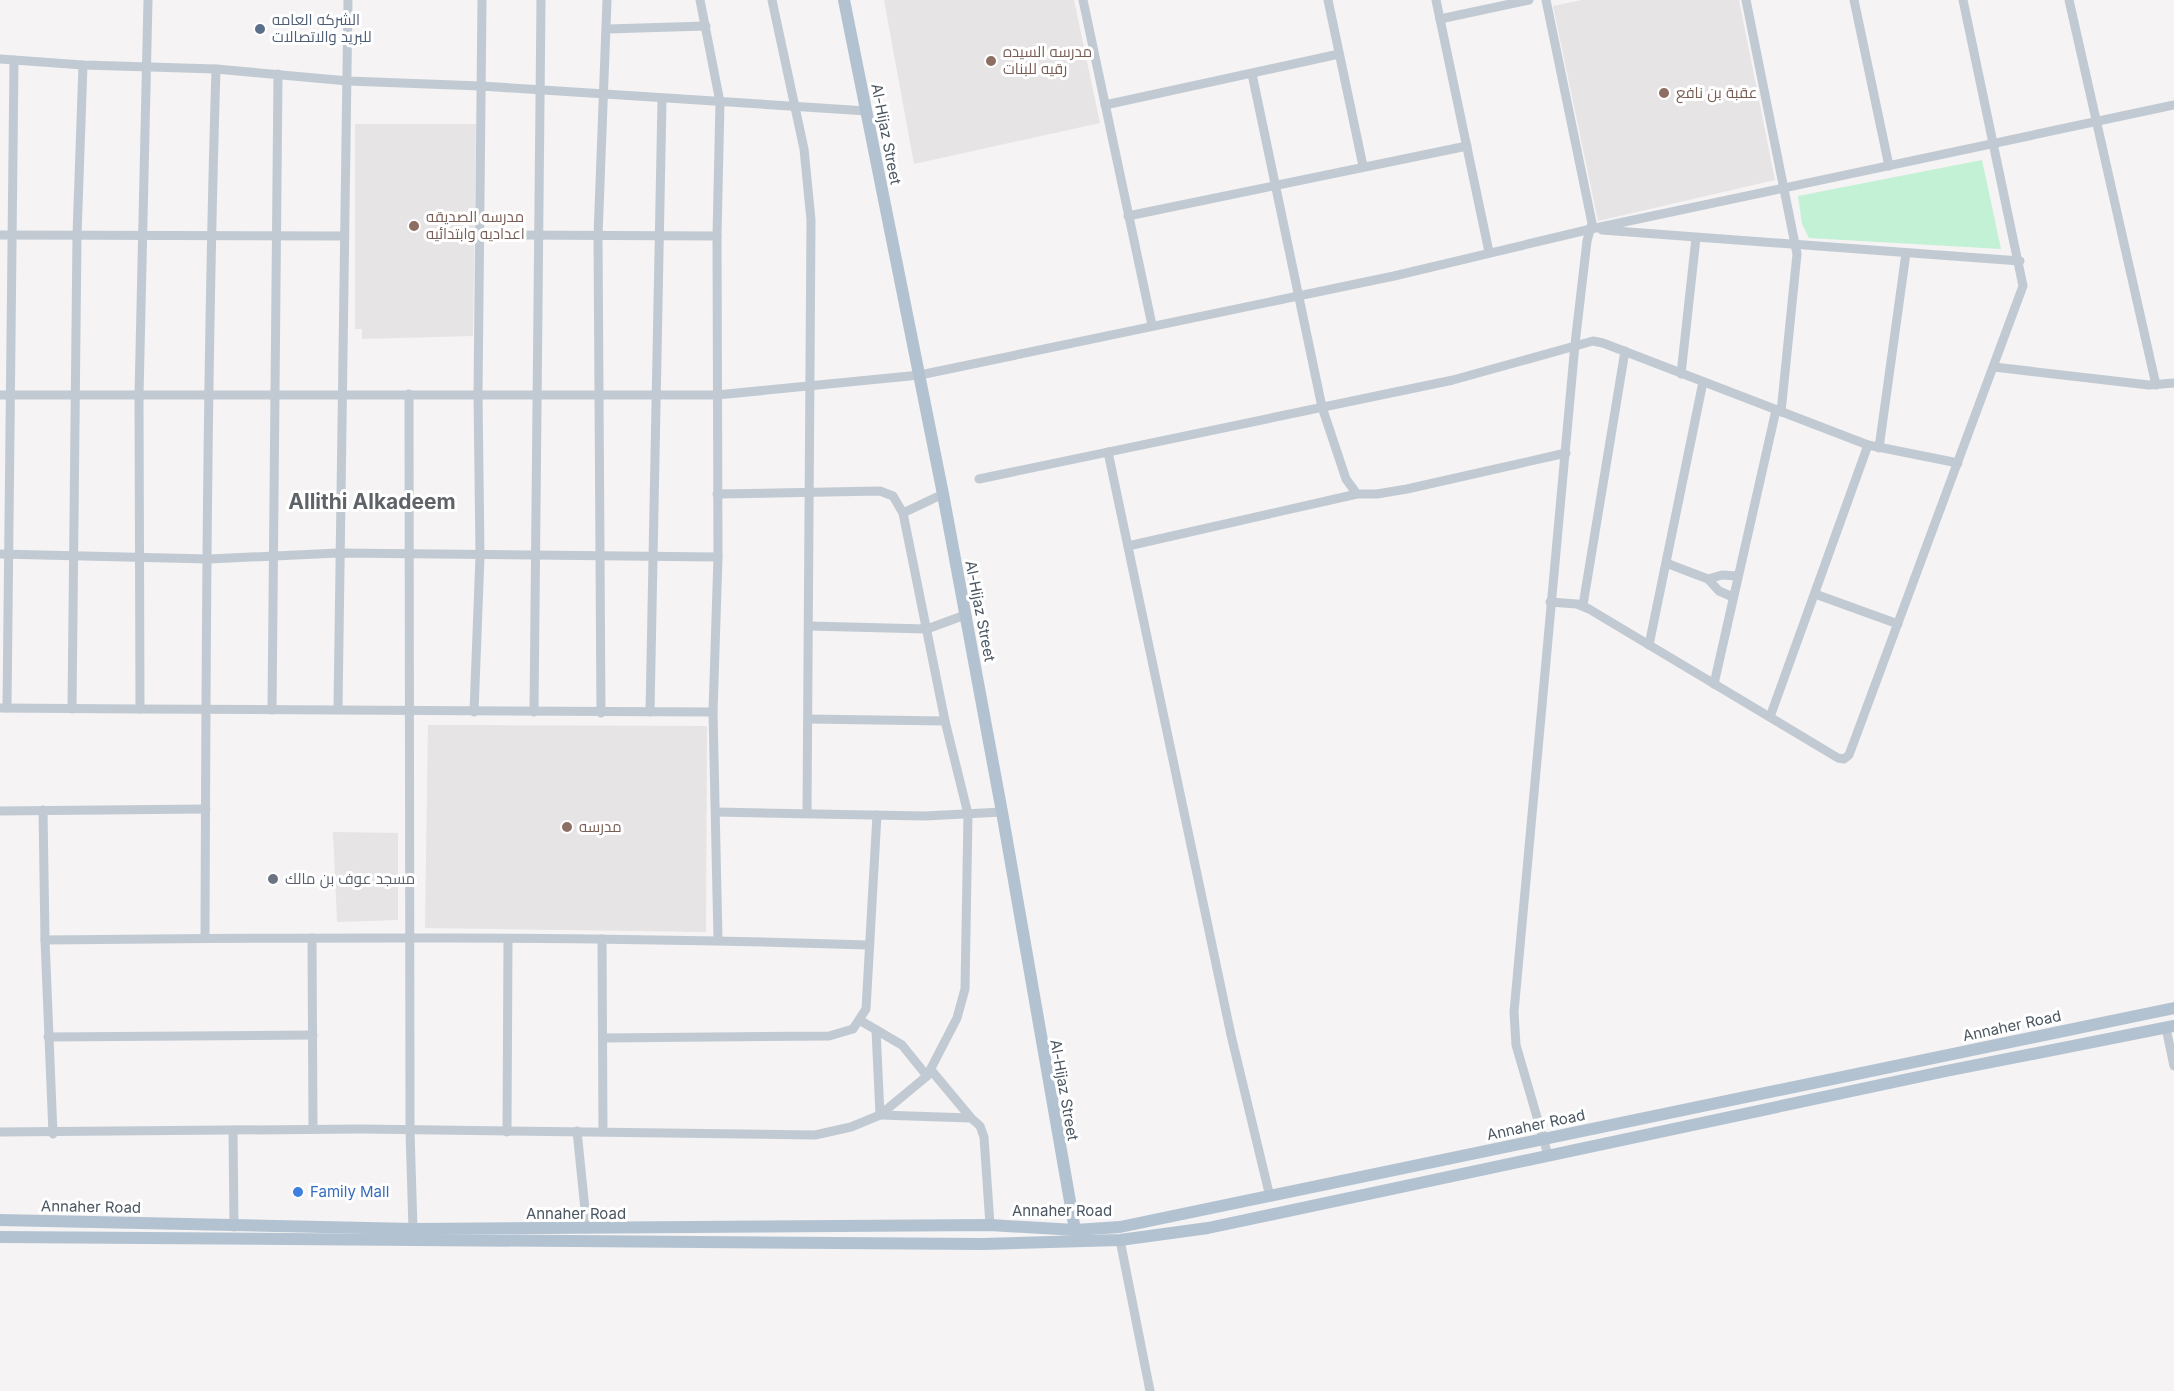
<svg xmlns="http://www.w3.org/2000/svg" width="2174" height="1391" viewBox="0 0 2174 1391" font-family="Inter,Cairo,sans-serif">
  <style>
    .education { fill: #e6e4e5 }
    .green { fill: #c3f1d5 }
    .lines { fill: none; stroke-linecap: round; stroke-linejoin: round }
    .minor { stroke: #c1cad2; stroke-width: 9 }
    .major { stroke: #b3c2d1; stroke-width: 12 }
    .service-dot { fill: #5c6f8a; stroke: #fff; stroke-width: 2 }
    .education-dot { fill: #8d6e63; stroke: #fff; stroke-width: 2 }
    .worship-dot { fill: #6b7280; stroke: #fff; stroke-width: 2 }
    .shop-dot { fill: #3f7fe0; stroke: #fff; stroke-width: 2 }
    .labels { text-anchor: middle; stroke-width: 6; stroke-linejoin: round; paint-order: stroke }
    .service-label { font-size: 15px; fill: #4e5e75; stroke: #fff; text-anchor: start }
    .education-label { font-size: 15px; fill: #785e54; stroke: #fff; text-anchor: start }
    .street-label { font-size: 15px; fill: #4a5661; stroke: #fff }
    .worship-label { font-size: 15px; fill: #5b616d; stroke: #fff; text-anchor: start }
    .shop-label { font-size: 15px; fill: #366cbe; stroke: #fff; text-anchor: start }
    .district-label { font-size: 21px; font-weight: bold; fill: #5f6368; stroke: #fff }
  </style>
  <rect width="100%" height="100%" fill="#f5f3f3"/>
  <g class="education">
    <path d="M884,0H1074L1100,123L914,164Z"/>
    <path d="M1582,0H1739L1775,180L1598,221L1553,6Z"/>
    <path d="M355,124H476L473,336L362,339V329H355Z"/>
    <path d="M428,725L707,726L706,932L425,928Z"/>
    <path d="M333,832L398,833V920L337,922Z"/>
  </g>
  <path class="green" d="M1982,160L2001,249L1809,238L1802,224L1798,196Z"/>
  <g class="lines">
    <g class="minor">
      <path d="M700,0L720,102L717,236L718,557L713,712L718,940"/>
      <path d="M772,0L804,149L811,220L807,813"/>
      <path d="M1083,0L1152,325"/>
      <path d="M1328,0L1363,166"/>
      <path d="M1436,0L1489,252"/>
      <path d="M1546,0L1592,223L1587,241L1575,344L1514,1012L1516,1045L1548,1155"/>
      <path d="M1746,0L1797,254L1781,412"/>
      <path d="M1854,0L1889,166"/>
      <path d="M2069,0L2156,385"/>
      <path d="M1440,19L1529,0"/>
      <path d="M607,29L706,26"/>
      <path d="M0,59L83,65L216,69L348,81L481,86L867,111"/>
      <path d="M1252,74L1322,407L1346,479L1357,494H1377L1407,489L1566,453"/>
      <path d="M1105,105L1339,54"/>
      <path d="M1128,216L1467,146"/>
      <path d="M1602,230L2020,261"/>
      <path d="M0,235L343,236"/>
      <path d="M480,235L717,236"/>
      <path d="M1994,367L2149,385L2174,383"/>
      <path d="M1681,374L1696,238"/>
      <path d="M409,394L410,1131L413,1229"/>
      <path d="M0,395H717L920,375L1394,276L1591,229L2174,105"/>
      <path d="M1879,448L1906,253"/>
      <path d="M1108,452L1231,1035L1270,1197"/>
      <path d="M979,479L1453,380L1593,341L1603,343L1868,445L1958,463"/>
      <path d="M903,513L943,494"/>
      <path d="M1128,546L1357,494"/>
      <path d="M0,554L209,559L338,553L718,557"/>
      <path d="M1666,563L1708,579L1719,591L1733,597"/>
      <path d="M1708,579L1722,575L1737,576"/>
      <path d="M1815,594L1898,624"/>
      <path d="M1550,602L1577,604L1589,609L1838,758L1844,759L1849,755L2023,286L1963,0"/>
      <path d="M1583,605L1625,351"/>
      <path d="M809,626L927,629L965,615"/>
      <path d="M1649,645L1703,382"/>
      <path d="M1714,684L1776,410"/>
      <path d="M0,708L140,709L139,396L148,0"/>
      <path d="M7,708L14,60"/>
      <path d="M72,709L77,235L83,65"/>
      <path d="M140,709L713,712"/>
      <path d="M338,709L348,0"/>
      <path d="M272,710L278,74"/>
      <path d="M474,712L480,556L478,394L482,0"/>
      <path d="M534,712L541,0"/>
      <path d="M650,712L662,100"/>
      <path d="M601,713L598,236L607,0"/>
      <path d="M1770,717L1868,445"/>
      <path d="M808,719L945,721"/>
      <path d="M43,810L45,940"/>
      <path d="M0,811L206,809"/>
      <path d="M716,812L925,816L1002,812"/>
      <path d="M205,938C206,649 207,359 216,69"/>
      <path d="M312,938L313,1129"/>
      <path d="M602,939L603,1132"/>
      <path d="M861,1021L902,1045L927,1076"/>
      <path d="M2166,1028L2174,1066"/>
      <path d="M876,1030L880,1115L971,1118L980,1126L984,1137L990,1225"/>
      <path d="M48,1037L313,1035"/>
      <path d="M604,1038L829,1036L853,1029L866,1009L877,815"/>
      <path d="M931,1070L971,1118"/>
      <path d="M233,1130L234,1227"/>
      <path d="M577,1131L587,1229"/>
      <path d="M0,1132L361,1129L815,1135L851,1127L880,1115L927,1076L957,1018L965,989L968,814L945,721L903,513L893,496L880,491L717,494"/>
      <path d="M507,1132L508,939"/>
      <path d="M53,1134L45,940C320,937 594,936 868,945"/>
      <path d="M1120,1240L1150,1391"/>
    </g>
    <g class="major">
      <path d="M844,0L943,494L1002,812L1075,1230"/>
      <path d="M0,1220L413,1229L990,1225L1075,1230L1120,1227L2174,1008"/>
      <path d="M0,1237L983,1244L1120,1240L1208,1228L1946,1071L2174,1026"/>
    </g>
  </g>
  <circle class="service-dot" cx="260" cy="29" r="6"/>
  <g class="education-dot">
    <circle cx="991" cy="61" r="6"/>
    <circle cx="1664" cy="93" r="6"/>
    <circle cx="414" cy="226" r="6"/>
    <circle cx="567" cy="827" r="6"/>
  </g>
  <circle class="worship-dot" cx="273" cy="879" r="6"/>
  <circle class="shop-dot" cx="298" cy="1192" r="6"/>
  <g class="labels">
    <g class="service-label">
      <text x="272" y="25">الشركه العامه<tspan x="272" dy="17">للبريد والاتصالات</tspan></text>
    </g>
    <g class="education-label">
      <text x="1003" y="57">مدرسه السيده<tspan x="1003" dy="17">رقيه للبنات</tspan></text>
      <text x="1676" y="98">عقبة بن نافع</text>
      <text x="426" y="222">مدرسه الصديقه<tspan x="426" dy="17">اعداديه وابتدائيه</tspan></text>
      <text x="579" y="832">مدرسه</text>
    </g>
    <g class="street-label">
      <text transform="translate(886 134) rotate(79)" y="5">Al-Hijaz Street</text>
      <text transform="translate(980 611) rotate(79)" y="5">Al-Hijaz Street</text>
      <text transform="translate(2012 1026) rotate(-12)" y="5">Annaher Road</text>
      <text transform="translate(1064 1090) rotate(80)" y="5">Al-Hijaz Street</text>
      <text transform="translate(1536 1125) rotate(-12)" y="5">Annaher Road</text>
      <text transform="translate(91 1207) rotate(1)" y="5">Annaher Road</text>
      <text x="1062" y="1216">Annaher Road</text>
      <text x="576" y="1219">Annaher Road</text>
    </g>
    <g class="worship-label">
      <text x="285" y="884">مسجد عوف بن مالك</text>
    </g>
    <g class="shop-label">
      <text x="310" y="1197">Family Mall</text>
    </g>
    <g class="district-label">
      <text x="372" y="509">Allithi Alkadeem</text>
    </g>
  </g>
</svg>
